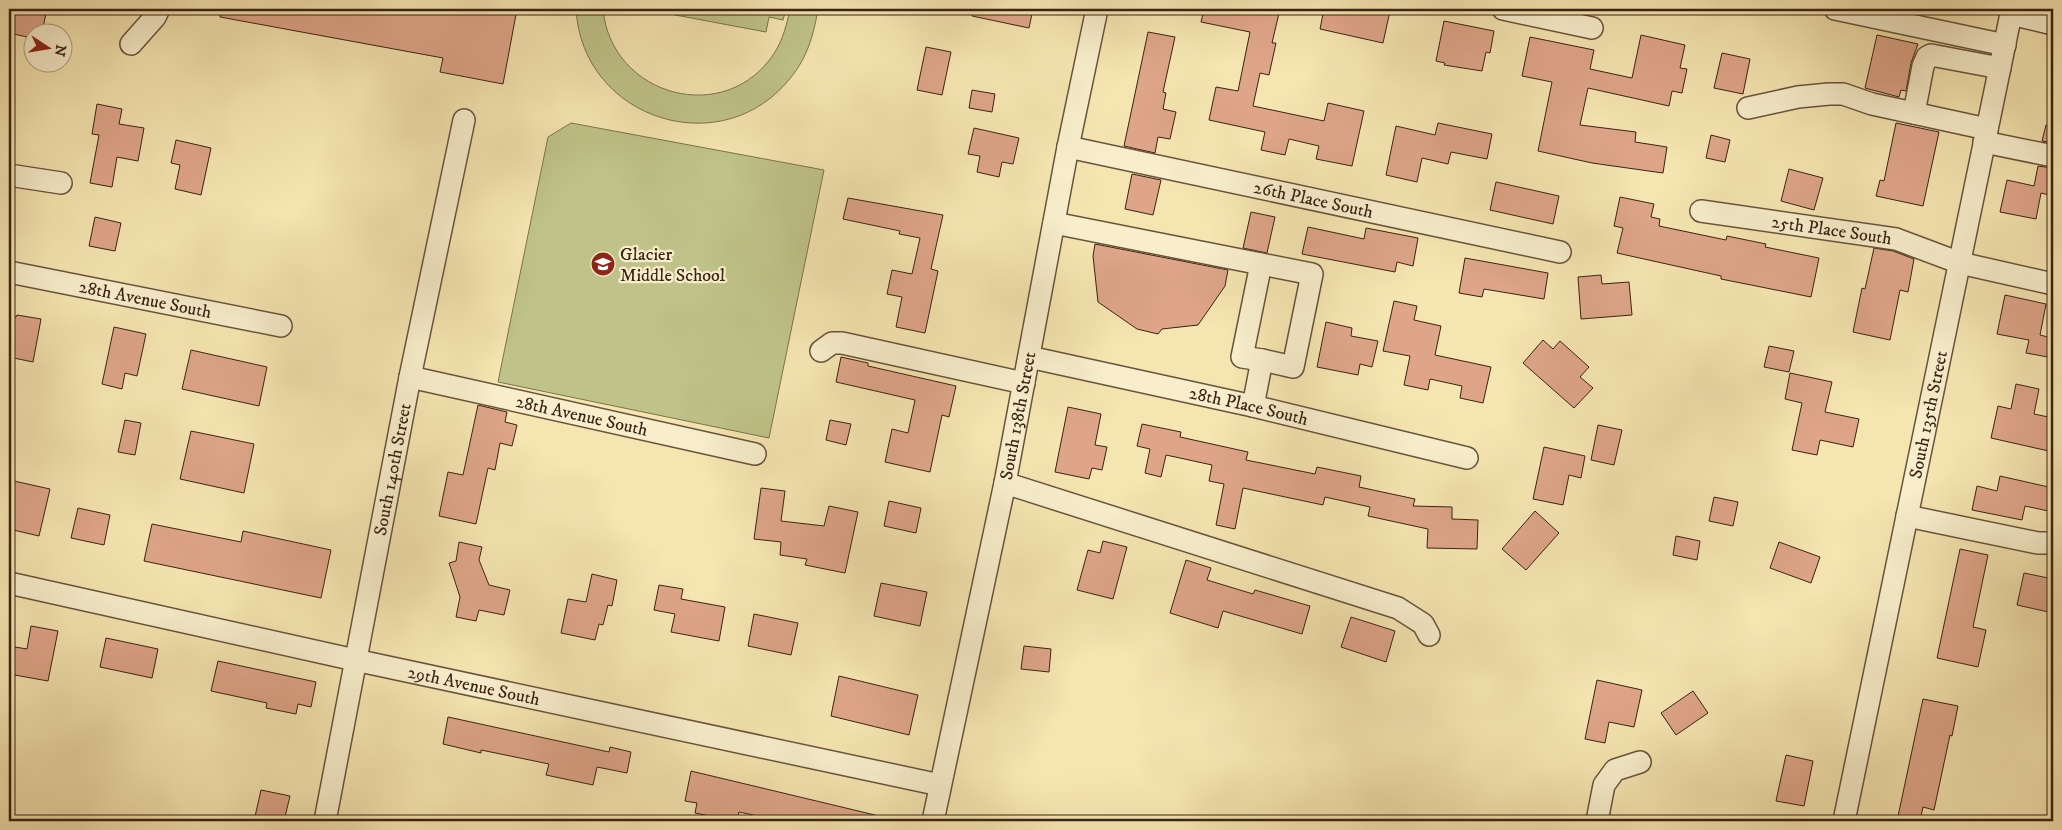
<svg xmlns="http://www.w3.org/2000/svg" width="2062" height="830" viewBox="0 0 2062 830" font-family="'IM FELL DW Pica',serif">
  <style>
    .green { fill: #bfc389; stroke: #7c734e }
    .building { fill: #dea588; stroke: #392314 }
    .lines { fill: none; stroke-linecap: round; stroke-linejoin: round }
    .minor-casing { stroke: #68543b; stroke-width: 24 }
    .minor { stroke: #f8eecc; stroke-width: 21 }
    .labels { text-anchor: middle; stroke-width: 4.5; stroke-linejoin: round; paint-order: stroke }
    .street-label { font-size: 18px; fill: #392314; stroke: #f8eecc }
    .poi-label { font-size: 18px; fill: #392314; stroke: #f8eecc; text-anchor: start }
  </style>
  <rect width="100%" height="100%" fill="#f5e5b1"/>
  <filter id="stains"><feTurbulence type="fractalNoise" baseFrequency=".004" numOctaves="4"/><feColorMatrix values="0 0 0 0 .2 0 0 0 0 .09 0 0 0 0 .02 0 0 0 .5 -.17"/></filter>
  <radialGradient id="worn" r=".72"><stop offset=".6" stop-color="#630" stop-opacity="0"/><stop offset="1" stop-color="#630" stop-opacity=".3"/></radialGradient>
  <g class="green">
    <path d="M576,9H603C611,97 727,128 775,52C783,39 787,24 790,9H818C814,33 808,56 792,76C724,165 582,120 576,9Z"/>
    <path d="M643,9H786L783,20L769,17L766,32Z"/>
    <path d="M571,123L824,170L769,438L498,382L548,137Z"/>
  </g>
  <g class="building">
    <path d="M9,9H47L42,32H32V38L9,33Z"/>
    <path d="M221,9H517L503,84L440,72L443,58L220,17Z"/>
    <path d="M973,9H1033L1029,28L972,16Z"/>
    <path d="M1204,9H1280L1272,43H1276L1269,75L1260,73L1253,106L1324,121L1328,103L1364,111L1352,166L1316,159L1319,146L1289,139L1285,155L1261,150L1265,132L1209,120L1216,87L1238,91L1250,32L1201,22Z"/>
    <path d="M1324,9H1379L1390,11L1383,43L1320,29Z"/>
    <path d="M1444,21L1494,31L1490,53L1486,52L1482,71L1444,65L1445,63L1436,61Z"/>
    <path d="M1148,32L1175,37L1163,92L1166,93L1163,109L1176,112L1170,139L1158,137L1155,153L1124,146Z"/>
    <path d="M1641,35L1685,45L1680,68L1687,69L1682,93L1672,91L1669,106L1588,88L1580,125L1636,132L1635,142L1667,147L1663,173L1592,163L1538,151L1552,82L1522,76L1530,37L1594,50L1590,69L1632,78Z"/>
    <path d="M1877,35L1918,44L1911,63L1906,91L1901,90L1899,97L1865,88Z"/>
    <path d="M926,47L951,52L942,95L917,90Z"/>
    <path d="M1722,53L1750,59L1743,94L1714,88Z"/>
    <path d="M972,90L995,94L992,112L969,108Z"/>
    <path d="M97,104L122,109L119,124L144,128L138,161L117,157L112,187L90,183L99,135L92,134Z"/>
    <path d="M1438,123L1492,134L1487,159L1451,152L1448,164L1422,158L1417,182L1386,175L1396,126L1435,135Z"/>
    <path d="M1896,123L1939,132L1923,206L1876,196L1880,180L1884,181Z"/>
    <path d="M2046,125L2053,126V143L2042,141Z"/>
    <path d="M974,128L1019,138L1013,164L1002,162L999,177L977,172L980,156L968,154Z"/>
    <path d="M1711,135L1730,140L1725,162L1706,158Z"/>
    <path d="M176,140L211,148L201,195L175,189L180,165L171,163Z"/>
    <path d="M2038,166L2053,168V196L2041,193L2036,219L2000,212L2007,180L2034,186Z"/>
    <path d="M1789,169L1823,178L1814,210L1781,201Z"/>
    <path d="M1132,174L1161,180L1153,215L1125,209Z"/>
    <path d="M1496,182L1559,196L1553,224L1490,210Z"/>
    <path d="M1620,197L1654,204L1651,217L1660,219L1659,226L1726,240L1727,236L1766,244L1765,247L1819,258L1811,297L1721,279V276L1617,253L1623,228L1614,226Z"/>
    <path d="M848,198L943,215L931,269L938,271L925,333L896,327L902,297L887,294L892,270L912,274L920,238L899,234L900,231L843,219Z"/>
    <path d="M1251,212L1275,217L1267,253L1243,248Z"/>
    <path d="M95,217L121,223L115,251L89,246Z"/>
    <path d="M1308,227L1364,239L1366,228L1418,238L1413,266L1397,262L1395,272L1302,254Z"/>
    <path d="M1095,244L1228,270L1225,286L1198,325L1162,329L1158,334L1137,329L1098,302L1093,256Z"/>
    <path d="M1874,248L1893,251L1914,259L1908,292L1900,290L1890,340L1853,332L1862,288L1865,289Z"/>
    <path d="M1465,258L1548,273L1544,299L1484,289L1482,297L1459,293Z"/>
    <path d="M1601,275L1602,284L1629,282L1632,315L1581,319L1578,277Z"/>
    <path d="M2005,295L2046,304L2040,335L2052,338L2048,357L2026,353L2029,340L1997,334Z"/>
    <path d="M1394,301L1417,306L1414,320L1441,326L1435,355L1491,367L1483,403L1460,398L1462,386L1430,379L1428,390L1404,385L1410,356L1383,351Z"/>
    <path d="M9,315L16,317L17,315L41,319L33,362L9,357Z"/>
    <path d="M1326,322L1352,328L1351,336L1378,341L1372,367L1360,364L1358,375L1317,367Z"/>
    <path d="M114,327L146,334L137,376L125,373L122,389L102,384Z"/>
    <path d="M1543,340L1553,349L1560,341L1589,367L1580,377L1593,388L1574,408L1523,363Z"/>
    <path d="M1769,346L1794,351L1789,372L1764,367Z"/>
    <path d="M191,350L267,367L259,406L182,389Z"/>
    <path d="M841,357L868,363V366L956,386L949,417L942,415L930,472L885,462L892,429L908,433L915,400L836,382Z"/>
    <path d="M1790,373L1832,382L1825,412L1859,419L1853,447L1820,440L1817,455L1792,450L1802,403L1785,399Z"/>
    <path d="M2016,384L2039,389L2034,414L2053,418V452L1991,438L1998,406L2011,409Z"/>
    <path d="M478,405L507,412L505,422L517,425L512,446L500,443L495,470L488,468L476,524L439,516L448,472L463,475Z"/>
    <path d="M1068,407L1101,414L1095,445L1107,447L1102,470L1092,468L1089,479L1055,472Z"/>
    <path d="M125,420L141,423L135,455L118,452Z"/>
    <path d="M830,420L851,424L846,445L826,440Z"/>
    <path d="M1142,424L1181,432L1180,437L1248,452L1246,460L1315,474L1317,467L1361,476L1359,487L1415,499L1413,506L1452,507V519L1478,520L1477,549L1427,548L1428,529L1368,516L1370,507L1325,497L1323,505L1243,488L1235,529L1216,525L1224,484L1209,481L1212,465L1166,455L1161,477L1145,473L1150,449L1137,446Z"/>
    <path d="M1598,425L1622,430L1614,465L1591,460Z"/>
    <path d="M191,431L254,444L244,493L180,479Z"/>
    <path d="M1544,447L1585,456L1581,478L1569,475L1563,505L1533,499Z"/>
    <path d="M2000,476L2053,488V512L2025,506L2022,520L1972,510L1977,486L1997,491Z"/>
    <path d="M14,481L50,489L39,536L9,529V484L13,485Z"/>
    <path d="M761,488L785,491L781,521L824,526L829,506L858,512L845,573L805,565L807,559L780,555L781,542L754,539Z"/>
    <path d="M1714,497L1738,502L1733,526L1709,521Z"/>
    <path d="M889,501L921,508L916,533L884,526Z"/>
    <path d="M78,508L110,515L104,545L71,538Z"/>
    <path d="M1535,511L1559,533L1526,570L1502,549Z"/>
    <path d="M152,524L241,542L243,531L331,550L321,598L144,561Z"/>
    <path d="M1676,536L1700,541L1697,560L1673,555Z"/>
    <path d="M1103,541L1127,547L1113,599L1077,590L1088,550L1100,553Z"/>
    <path d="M459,542L482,547L479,560L489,585L510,590L504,615L479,610L476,621L456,617L460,597L449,563L456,561Z"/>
    <path d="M1779,542L1820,557L1811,583L1770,568Z"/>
    <path d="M1960,549L1988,555L1973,627L1986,630L1978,667L1937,658Z"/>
    <path d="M1186,560L1211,568L1207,580L1253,594L1255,590L1310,606L1302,634L1223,611L1218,628L1170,613Z"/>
    <path d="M2024,573L2053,579V613L2017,605Z"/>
    <path d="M592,574L617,580L612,606L608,605L603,625L599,624L595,640L561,633L568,599L586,602Z"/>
    <path d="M881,583L927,592L920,626L874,616Z"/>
    <path d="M659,585L683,589L681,599L725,607L719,641L671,632L675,614L654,610Z"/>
    <path d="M754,614L798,623L791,655L748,646Z"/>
    <path d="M1351,617L1395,631L1386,662L1341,647Z"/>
    <path d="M31,626L58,631L48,681L9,674V646L27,649Z"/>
    <path d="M106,638L158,649L152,678L100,667Z"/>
    <path d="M1024,646L1051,649L1049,672L1021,669Z"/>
    <path d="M218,661L316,682L311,707L298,704L296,714L266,708L267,703L211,691Z"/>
    <path d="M839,676L918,695L909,735L831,716Z"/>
    <path d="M1597,680L1642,690L1634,727L1609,722L1605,743L1585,739Z"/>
    <path d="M1693,691L1708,713L1676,735L1661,713Z"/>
    <path d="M1923,699L1958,706L1952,736L1950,735L1934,810L1923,807L1920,821H1897Z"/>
    <path d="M448,717L609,752L610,747L631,752L627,773L597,767L593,785L546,775L549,764L481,750V753L443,744Z"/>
    <path d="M1786,755L1813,761L1804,806L1776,801Z"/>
    <path d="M691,771L875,815L874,821H781L739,812L737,821H735L695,813L697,803L685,801Z"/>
    <path d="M261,790L290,796L284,821H254Z"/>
  </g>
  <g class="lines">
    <defs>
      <g id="minor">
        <path d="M1503,9L1592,28"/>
        <path d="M1835,9L2005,45"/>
        <path d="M2011,14L2053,24"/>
        <path d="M131,44L155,17L159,9"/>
        <path d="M1748,108L1798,97L1829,94H1843L1872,104L1987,129"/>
        <path d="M1914,113L1923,66L1927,57L1931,55L2000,68"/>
        <path d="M1984,142L2053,156"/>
        <path id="s1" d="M1068,147L1560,252"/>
        <path d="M9,175L61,183"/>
        <path id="s2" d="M1701,211L1896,239L1960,263L2053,284"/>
        <path d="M1054,223L1261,264L1242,357L1262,360"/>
        <path id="s3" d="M9,272L281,326"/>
        <path d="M821,351L832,343H842L1024,383"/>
        <path id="s4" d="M1029,357L1253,406L1467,458"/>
        <path id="s5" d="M410,377L755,454"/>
        <path d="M1253,406L1262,360L1293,367L1312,274L1261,264"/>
        <path d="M1005,483L1398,608L1423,624L1429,635"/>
        <path d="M1907,516L2038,543H2053"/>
        <path id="s6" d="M9,583L355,660L940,785"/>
        <path id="s7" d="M325,821L410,377L464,120"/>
        <path id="s8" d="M933,821L1005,483L1068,147L1097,9"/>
        <path d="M1597,821L1604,785L1615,770L1640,762"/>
        <path id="s9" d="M1844,821L2012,9"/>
      </g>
    </defs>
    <use href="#minor" class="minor-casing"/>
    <use href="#minor" class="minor"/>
  </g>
  <defs>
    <symbol id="school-disc" viewBox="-11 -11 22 22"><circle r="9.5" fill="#8f2418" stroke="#f8eecc"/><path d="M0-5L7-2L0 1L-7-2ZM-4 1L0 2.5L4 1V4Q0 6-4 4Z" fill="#fff"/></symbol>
  </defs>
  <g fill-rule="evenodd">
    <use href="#school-disc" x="589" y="250" width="28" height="28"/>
  </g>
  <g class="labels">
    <g class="street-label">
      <text dy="6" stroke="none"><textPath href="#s1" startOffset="251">26th Place South</textPath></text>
      <text dy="6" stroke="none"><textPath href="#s2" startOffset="132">25th Place South</textPath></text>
      <text dy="6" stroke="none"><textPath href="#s3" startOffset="139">28th Avenue South</textPath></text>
      <text dy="6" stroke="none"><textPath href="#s4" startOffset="225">28th Place South</textPath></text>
      <text dy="6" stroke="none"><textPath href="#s5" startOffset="176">28th Avenue South</textPath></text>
      <text dy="6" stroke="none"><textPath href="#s9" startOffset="415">South 135th Street</textPath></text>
      <text dy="6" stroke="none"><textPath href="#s8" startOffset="414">South 138th Street</textPath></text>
      <text dy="6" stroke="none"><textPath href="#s7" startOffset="358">South 140th Street</textPath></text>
      <text dy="6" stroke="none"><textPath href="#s6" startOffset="476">29th Avenue South</textPath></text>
    </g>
    <g class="poi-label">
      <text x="620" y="260">Glacier<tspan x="620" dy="21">Middle School</tspan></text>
    </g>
  </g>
  <rect width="2062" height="830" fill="none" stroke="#f5e5b1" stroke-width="30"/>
  <rect x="10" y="10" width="2042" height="810" fill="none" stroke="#392314" stroke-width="2.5"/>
  <rect x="15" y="15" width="2032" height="800" fill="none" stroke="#392314"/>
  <g transform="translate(48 48) rotate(102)"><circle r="24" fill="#f8eecc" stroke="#ac9d82"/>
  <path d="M0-4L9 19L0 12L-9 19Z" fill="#8f2418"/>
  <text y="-8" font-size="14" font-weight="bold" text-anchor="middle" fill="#392314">N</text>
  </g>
  <rect width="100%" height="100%" filter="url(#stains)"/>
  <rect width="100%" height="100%" fill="url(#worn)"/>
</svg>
